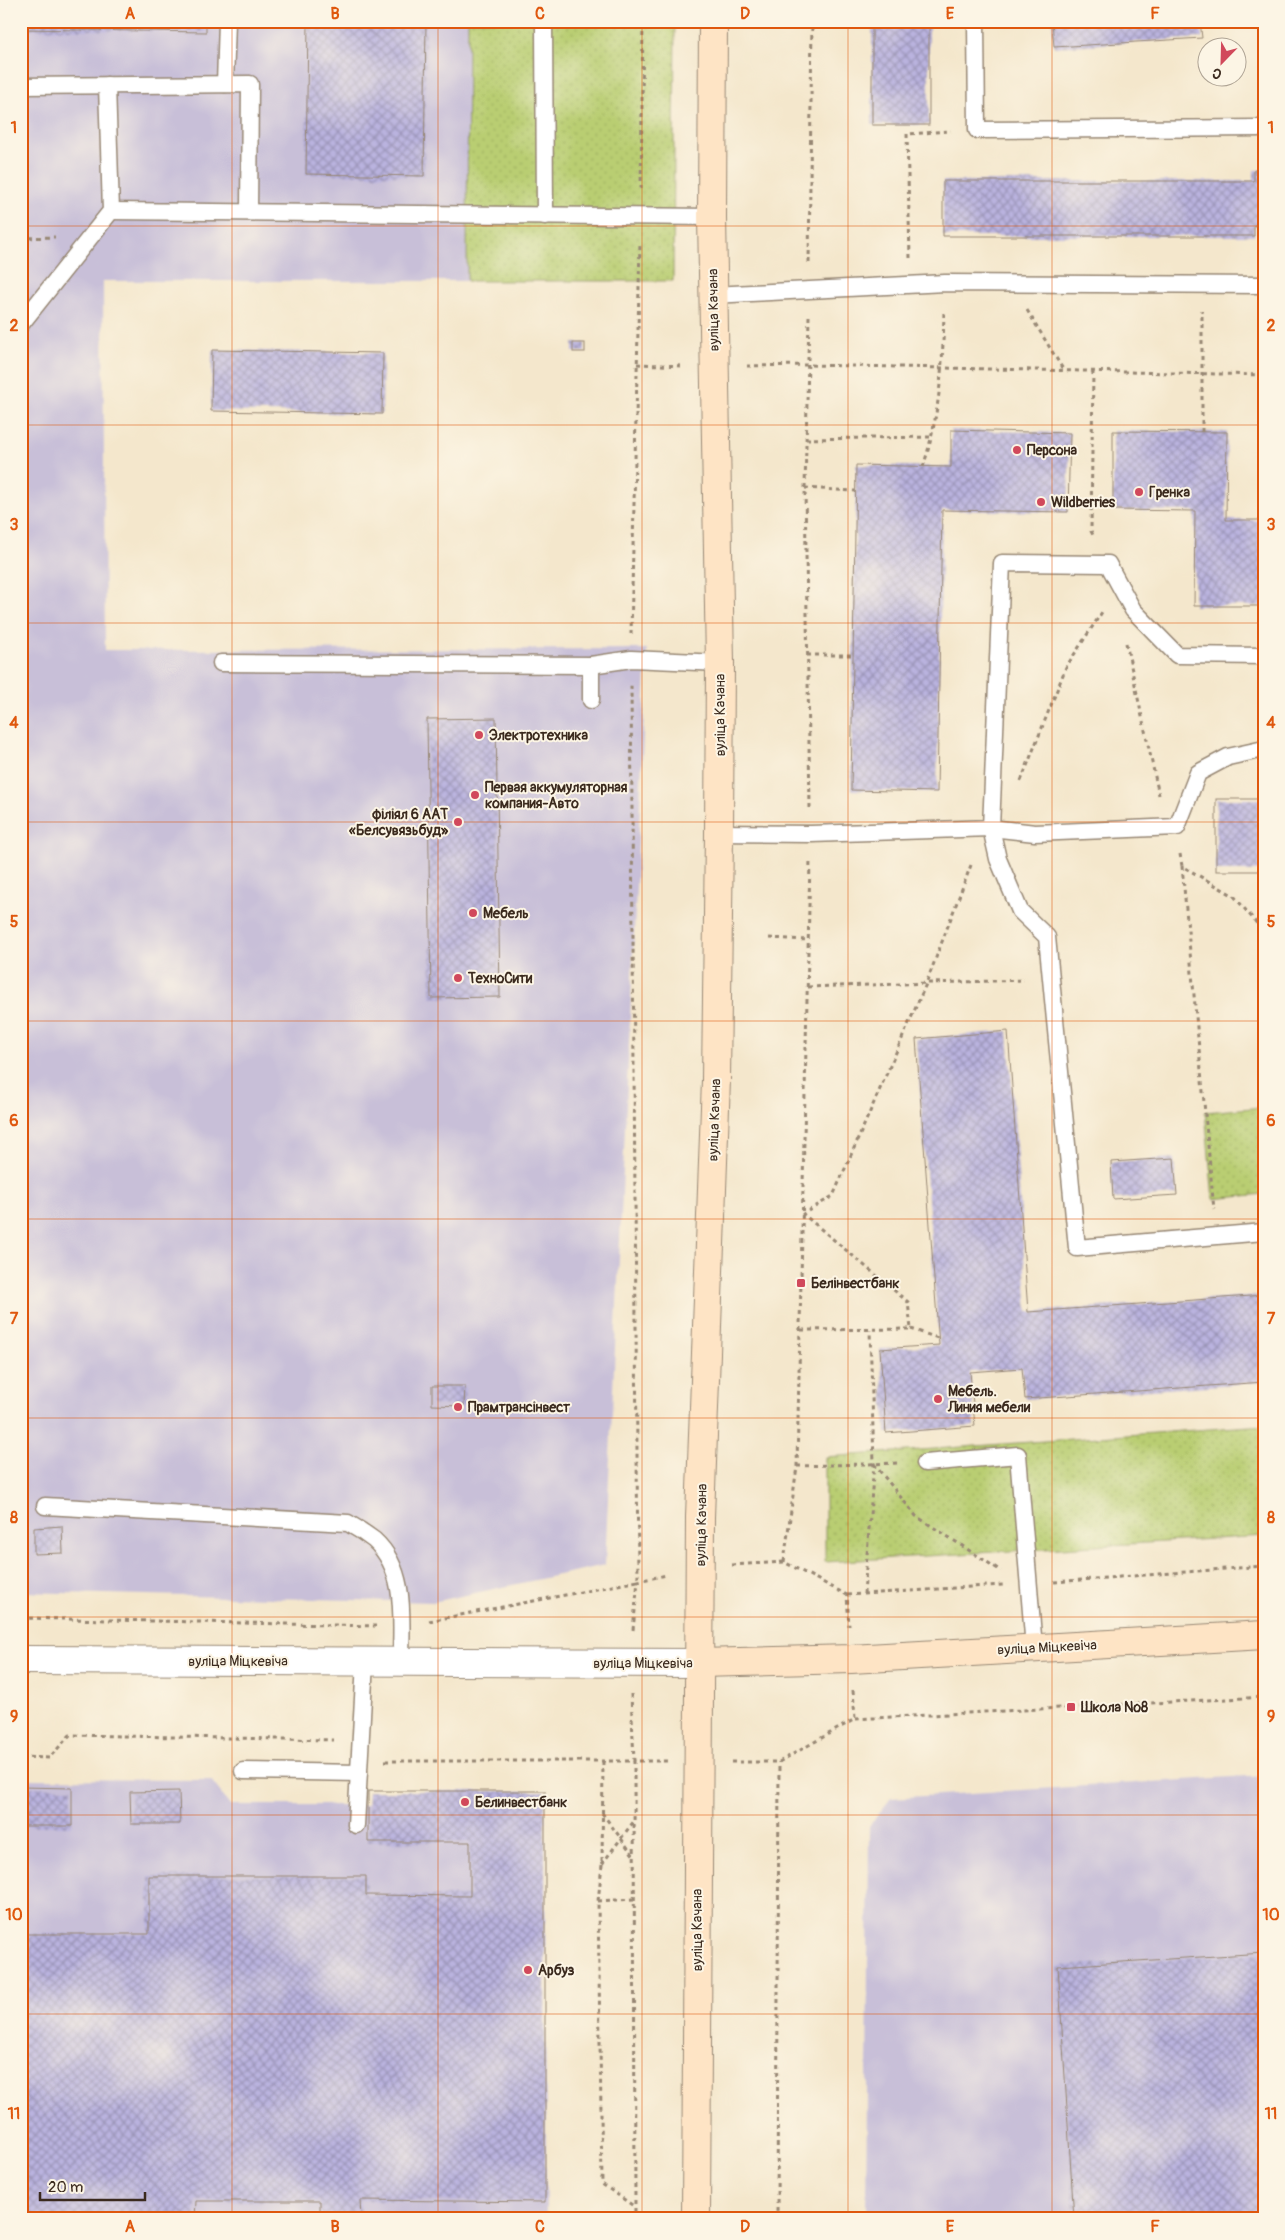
<svg xmlns="http://www.w3.org/2000/svg" width="1285" height="2240" viewBox="0 0 1285 2240" font-family="Pangolin,sans-serif">
  <style>
    .industrial { fill: #c8bfd8 }
    .grass { fill: url(#grass-dots); stroke: #7a7c48 }
    .building { fill: url(#building-cross-hatch) }
    .lines { fill: none; stroke-linecap: round; stroke-linejoin: round }
    .lane-casing { stroke: #988875; stroke-width: 19 }
    .street-casing { stroke: #988875; stroke-width: 30 }
    .secondary-casing { stroke: #988875; stroke-width: 30 }
    .path { stroke: #988875; stroke-width: 3; stroke-dasharray: 4 4; stroke-linecap: butt }
    .lane { stroke: #fff; stroke-width: 16 }
    .street { stroke: #fff; stroke-width: 28 }
    .secondary { stroke: #fee4c5; stroke-width: 28 }
    .grid { fill: none; stroke: #df570d; stroke-width: 1; stroke-opacity: 0.55 }
    .poi-dot { fill: #d1495b; stroke: #fcf5e5; stroke-width: 2 }
    .labels { text-anchor: middle; stroke-width: 4; stroke-linejoin: round; paint-order: stroke }
    .street-label { font-size: 14px; fill: #3b2a1e; stroke: #fcf5e5 }
    .poi-label { font-size: 14px; font-weight: bold; fill: #3b2a1e; stroke: #fcf5e5; text-anchor: start }
    .neatline { fill: none; stroke: #df570d; stroke-width: 2 }
    .grid-label { font-size: 16px; text-anchor: middle; font-weight: bold; fill: #df570d }
  </style>
  <defs>
    <pattern id="grass-dots" width="8" height="8" patternUnits="userSpaceOnUse" patternTransform="scale(1.25)"><rect width="8" height="8" fill="#b9ce72"/><path d="M2 2h.1M6 6h.1" fill="none" stroke="#a0b162" stroke-width="1.8" stroke-linecap="round"/></pattern>
    <pattern id="building-cross-hatch" width="8" height="8" patternUnits="userSpaceOnUse" patternTransform="scale(1.25)"><rect width="8" height="8" fill="#bab3df"/><path d="M0 0l8 8M0 8l8-8" fill="none" stroke="#9892b4"/></pattern>
  </defs>
  <rect width="100%" height="100%" fill="#fcf5e5"/>
  <filter id="ink" filterUnits="userSpaceOnUse"><feTurbulence type="fractalNoise" baseFrequency=".02" numOctaves="2"/><feDisplacementMap in="SourceGraphic" scale="10" xChannelSelector="R" yChannelSelector="G"/><feConvolveMatrix kernelMatrix="1 2 1 2 8 2 1 2 1" color-interpolation-filters="sRGB"/></filter>
  <filter id="wash" filterUnits="userSpaceOnUse"><feTurbulence type="fractalNoise" baseFrequency=".0096" numOctaves="4" result="noise"/><feDisplacementMap in="SourceGraphic" scale="20" xChannelSelector="R" yChannelSelector="G"/><feGaussianBlur stdDeviation="1.12" result="paint"/><feColorMatrix in="noise" values="0 0 0 0 0 0 0 0 0 0 0 0 0 0 0 0 0 1.4 0 .05"/><feComposite in="paint" operator="in"/></filter>
  <g filter="url(#wash)">
    <rect width="100%" height="100%" fill="#f4e7cc"/>
    <g class="industrial">
      <path d="M21,21H468L467,281H103L105,650L647,649L605,1565L433,1602L21,1592Z"/>
      <path d="M1264,1775V2219H866L869,1826L891,1798Z"/>
      <path d="M21,1779L211,1780L230,1805H367L368,1791H545L546,2219H21Z"/>
    </g>
    <g class="grass">
      <path d="M468,21H675L673,281H467Z"/>
      <path d="M1264,1107V1194L1213,1199L1205,1112Z"/>
      <path d="M1264,1425V1536L825,1562V1457Z"/>
    </g>
    <g id="blocks">
      <g class="building">
        <path d="M21,21H206V32L21,29Z"/>
        <path d="M308,21H426L424,176L306,174Z"/>
        <rect x="872" y="21" width="57" height="104"/>
        <path d="M1052,21H1200L1202,38L1054,47Z"/>
        <path d="M1254,170H1264V225H1254V236H943V181H1254Z"/>
        <rect x="573" y="343" width="12" height="9"/>
        <path d="M212,350L383,353L382,414L211,411Z"/>
        <path d="M951,430L1070,433L1068,512L942,510L937,792L851,790L856,465L951,467Z"/>
        <path d="M1113,431L1227,432L1226,520H1264V606H1194L1195,511L1113,510Z"/>
        <path d="M496,718L500,997L431,998L427,719Z"/>
        <rect x="1216" y="799" width="48" height="72"/>
        <path d="M1008,1031L1028,1312L1264,1295V1382L1025,1399L1022,1368L970,1372L975,1426L886,1433L880,1349L939,1345L916,1039Z"/>
        <path d="M1174,1158L1177,1195L1113,1199L1111,1162Z"/>
        <path d="M432,1386H465L464,1406L432,1405Z"/>
        <path d="M62,1526L63,1553L34,1554V1528Z"/>
        <path d="M21,1787L72,1788V1826H21Z"/>
        <path d="M179,1791L180,1824H131L130,1792Z"/>
        <path d="M368,1791H545V2202L360,2200L361,2219H320V2201H196L195,2219H22L21,1934H149V1876H366V1895L470,1896V1842H368Z"/>
        <path d="M1264,1953V2219H1074L1058,1966Z"/>
      </g>
    </g>
  </g>
  <g filter="url(#ink)">
    <use href="#blocks" fill-opacity="0" stroke="#988875" stroke-width="1"/>
    <g class="lines">
      <defs>
        <g id="lane">
          <path d="M544,21L545,216"/>
          <path d="M976,21L977,130L1264,128"/>
          <path d="M225,84L227,21"/>
          <path d="M21,86L250,84L249,212"/>
          <path d="M111,211L712,217"/>
          <path d="M713,295L945,283L1264,285"/>
          <path d="M21,324L111,211L107,85"/>
          <path d="M221,663L591,665L631,659L720,663"/>
          <path d="M591,700V665"/>
          <path d="M1264,749L1228,757L1198,773L1177,827L1035,833L991,828L998,859L1020,911L1047,937L1077,1248L1264,1232"/>
          <path d="M719,833L811,834L991,828L1002,563L1108,564L1133,610L1177,655L1264,656"/>
          <path d="M925,1463L1018,1455L1034,1648"/>
          <path d="M45,1506L348,1523C357,1528 366,1534 374,1540C408,1571 401,1620 401,1662"/>
          <path d="M243,1771L359,1773"/>
          <path d="M356,1825L365,1662"/>
        </g>
        <path id="street" d="M21,1660L699,1663"/>
        <g id="secondary">
          <path d="M699,1663L851,1659L1264,1635"/>
          <path d="M696,2219L700,1517L716,1080L719,833L720,663L712,217L713,21"/>
        </g>
      </defs>
      <use href="#lane" class="lane-casing"/>
      <use href="#street" class="street-casing"/>
      <use href="#secondary" class="secondary-casing"/>
      <g class="path">
        <path d="M641,189L643,21"/>
        <path d="M21,238L55,237"/>
        <path d="M910,258L907,134L951,131"/>
        <path d="M809,263L812,21"/>
        <path d="M1027,310L1064,371"/>
        <path d="M809,316L805,488L810,808"/>
        <path d="M637,364L683,366"/>
        <path d="M747,366L808,365L1264,375"/>
        <path d="M1093,371L1091,531L1094,537"/>
        <path d="M1202,432V310"/>
        <path d="M806,439L933,437"/>
        <path d="M923,467C940,415 943,363 944,309"/>
        <path d="M805,488L855,491"/>
        <path d="M631,634L640,243"/>
        <path d="M1126,643L1159,795"/>
        <path d="M807,655H852"/>
        <path d="M1021,781L1066,667L1104,609"/>
        <path d="M1180,854L1182,866L1234,896L1264,932"/>
        <path d="M1182,866L1214,1210"/>
        <path d="M769,938L808,940"/>
        <path d="M808,987L1024,980"/>
        <path d="M911,1329L938,1338"/>
        <path d="M801,1330L911,1329L908,1302L803,1214L833,1196L926,984L971,865"/>
        <path d="M874,1464L916,1516L1001,1571"/>
        <path d="M797,1466L899,1463"/>
        <path d="M784,1562L797,1466L810,859"/>
        <path d="M732,1565L784,1562L847,1595L849,1626"/>
        <path d="M1054,1582L1264,1566"/>
        <path d="M864,1594L874,1463L870,1330"/>
        <path d="M847,1595L1003,1585"/>
        <path d="M21,1618L376,1626"/>
        <path d="M429,1621L638,1581L631,685"/>
        <path d="M633,1630L638,1581L667,1575"/>
        <path d="M853,1690L855,1719"/>
        <path d="M631,1694L634,1761H668"/>
        <path d="M21,1757L49,1758L70,1735L334,1740"/>
        <path d="M385,1761H634L635,2219"/>
        <path d="M603,1761L602,1865L598,1901L602,2184L635,2207"/>
        <path d="M731,1762H779L855,1719L1264,1697"/>
        <path d="M602,1813L634,1856"/>
        <path d="M602,1864L634,1821"/>
        <path d="M598,1901L634,1899"/>
        <path d="M777,2219L779,1762"/>
      </g>
      <use href="#lane" class="lane"/>
      <use href="#street" class="street"/>
      <use href="#secondary" class="secondary"/>
    </g>
  </g>
  <path class="grid" d="M232,21V2219M438,21V2219M642,21V2219M848,21V2219M1052,21V2219M21,226H1264M21,425H1264M21,623H1264M21,822H1264M21,1021H1264M21,1219H1264M21,1418H1264M21,1617H1264M21,1815H1264M21,2014H1264"/>
  <g class="poi-dot">
    <circle cx="1017" cy="450" r="5"/>
    <circle cx="1139" cy="492" r="5"/>
    <circle cx="1041" cy="502" r="5"/>
    <circle cx="479" cy="735" r="5"/>
    <circle cx="475" cy="795" r="5"/>
    <circle cx="458" cy="822" r="5"/>
    <circle cx="473" cy="913" r="5"/>
    <circle cx="458" cy="978" r="5"/>
    <rect x="796" y="1278" width="10" height="10" rx="2.5"/>
    <circle cx="938" cy="1399" r="5"/>
    <circle cx="458" cy="1407" r="5"/>
    <rect x="1066" y="1702" width="10" height="10" rx="2.5"/>
    <circle cx="465" cy="1802" r="5"/>
    <circle cx="528" cy="1970" r="5"/>
  </g>
  <g class="labels">
    <g class="street-label">
      <text transform="translate(713 310) rotate(-91)" y="5">вуліца Качана</text>
      <text transform="translate(720 715) rotate(-90)" y="5">вуліца Качана</text>
      <text transform="translate(714 1120) rotate(-88)" y="5">вуліца Качана</text>
      <text transform="translate(701 1525) rotate(-89)" y="5">вуліца Качана</text>
      <text transform="translate(1047 1647) rotate(-3)" y="5">вуліца Міцкевіча</text>
      <text x="238" y="1666">вуліца Міцкевіча</text>
      <text x="643" y="1668">вуліца Міцкевіча</text>
      <text transform="translate(697 1930) rotate(-90)" y="5">вуліца Качана</text>
    </g>
    <g class="poi-label">
      <text x="1027" y="455">Персона</text>
      <text x="1149" y="497">Гренка</text>
      <text x="1051" y="507">Wildberries</text>
      <text x="489" y="740">Электротехника</text>
      <text x="485" y="792">Первая аккумуляторная<tspan x="485" dy="16">компания-Авто</tspan></text>
      <text x="448" y="819" text-anchor="end">філіял 6 ААТ<tspan x="448" dy="16">«Белсувязьбуд»</tspan></text>
      <text x="483" y="918">Мебель</text>
      <text x="468" y="983">ТехноСити</text>
      <text x="811" y="1288">Белінвестбанк</text>
      <text x="948" y="1396">Мебель.<tspan x="948" dy="16">Линия мебели</tspan></text>
      <text x="468" y="1412">Прамтрансінвест</text>
      <text x="1081" y="1712">Школа №8</text>
      <text x="475" y="1807">Белинвестбанк</text>
      <text x="538" y="1975">Арбуз</text>
    </g>
  </g>
  <rect width="1285" height="2240" fill="none" stroke="#fcf5e5" stroke-width="55"/>
  <g transform="translate(1222 62) rotate(203)"><circle r="24" fill="#fcf5e5" stroke="#afa495"/>
  <path d="M0-4L9 19L0 12L-9 19Z" fill="#d1495b"/>
  <text y="-8" font-size="14" font-weight="bold" text-anchor="middle" fill="#3b2a1e">С</text>
  </g>
  <path d="M40 2192v8h105v-8" fill="none" stroke="#3b2a1e" stroke-width="2.5"/>
  <text x="48" y="2192" font-size="15" fill="#3b2a1e" stroke="#fcf5e5" stroke-width="4" paint-order="stroke">20 m</text>
  <rect x="28" y="28" width="1230" height="2184" class="neatline"/>
  <g class="grid-label">
    <text x="130" y="19">A</text>
    <text x="335" y="19">B</text>
    <text x="540" y="19">C</text>
    <text x="745" y="19">D</text>
    <text x="950" y="19">E</text>
    <text x="1155" y="19">F</text>
    <text x="14" y="133">1</text>
    <text x="1271" y="133">1</text>
    <text x="14" y="331">2</text>
    <text x="1271" y="331">2</text>
    <text x="14" y="530">3</text>
    <text x="1271" y="530">3</text>
    <text x="14" y="728">4</text>
    <text x="1271" y="728">4</text>
    <text x="14" y="927">5</text>
    <text x="1271" y="927">5</text>
    <text x="14" y="1126">6</text>
    <text x="1271" y="1126">6</text>
    <text x="14" y="1324">7</text>
    <text x="1271" y="1324">7</text>
    <text x="14" y="1523">8</text>
    <text x="1271" y="1523">8</text>
    <text x="14" y="1722">9</text>
    <text x="1271" y="1722">9</text>
    <text x="14" y="1920">10</text>
    <text x="1271" y="1920">10</text>
    <text x="14" y="2119">11</text>
    <text x="1271" y="2119">11</text>
    <text x="130" y="2232">A</text>
    <text x="335" y="2232">B</text>
    <text x="540" y="2232">C</text>
    <text x="745" y="2232">D</text>
    <text x="950" y="2232">E</text>
    <text x="1155" y="2232">F</text>
  </g>
</svg>
